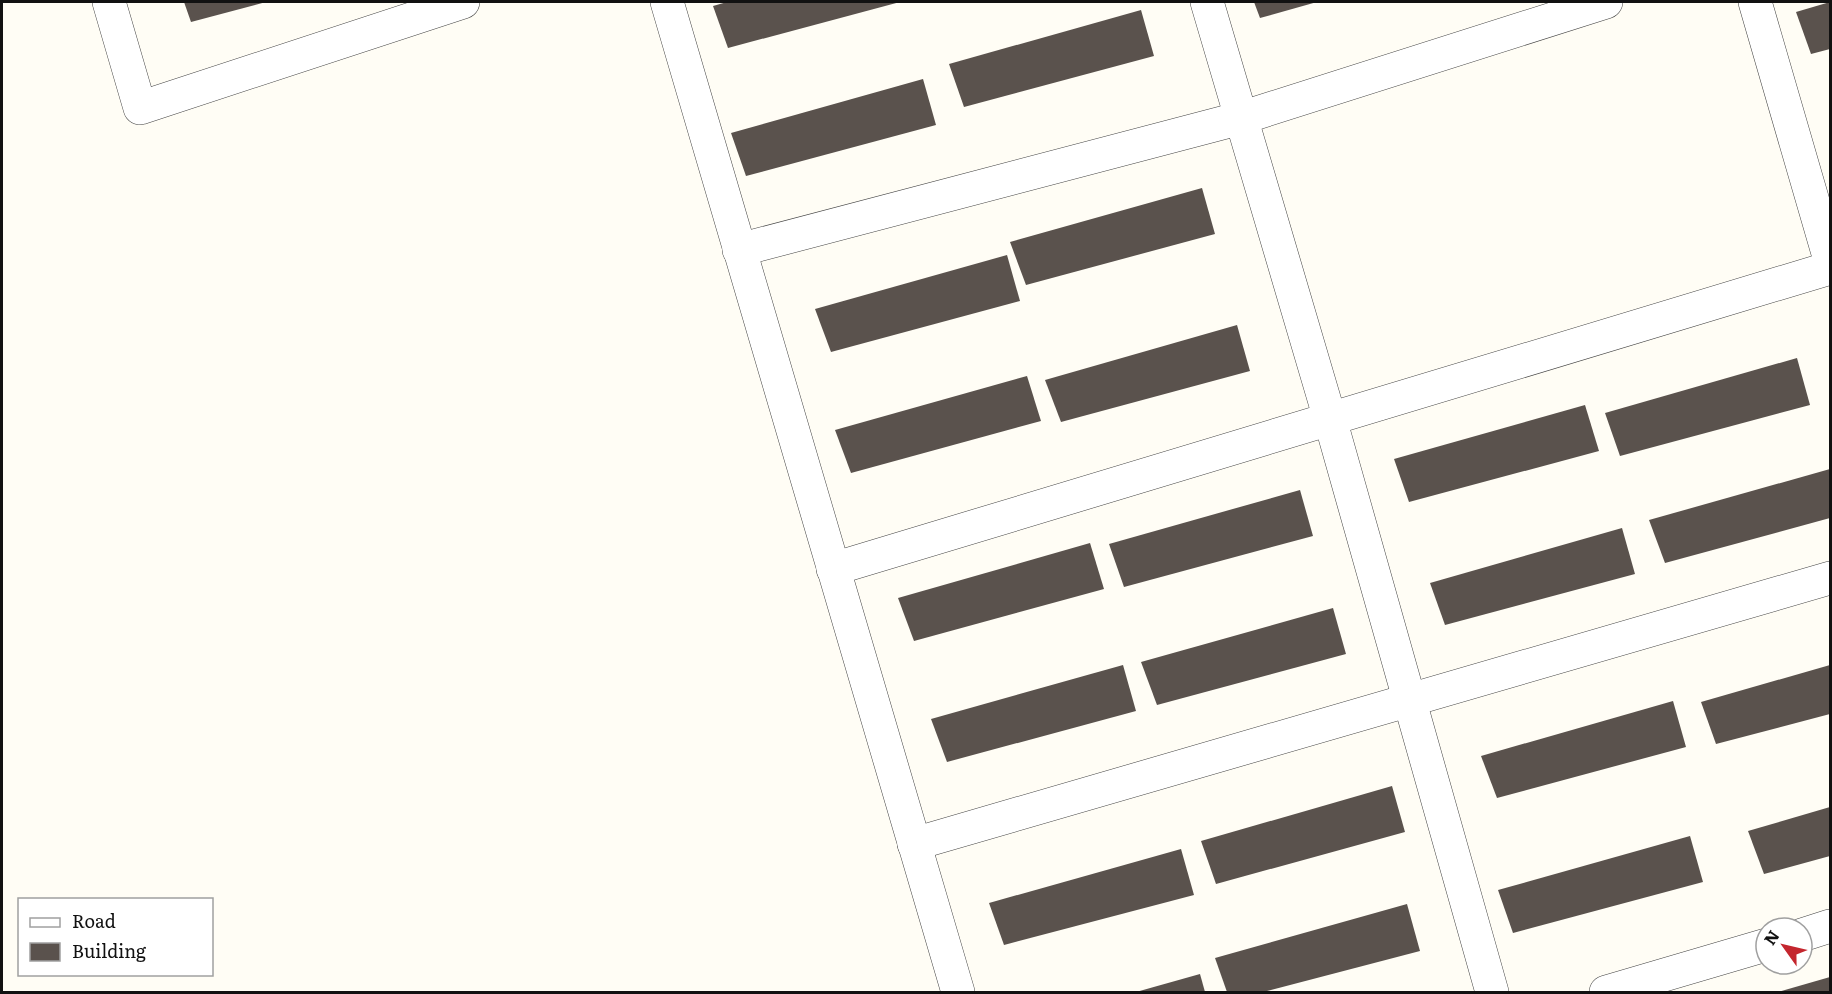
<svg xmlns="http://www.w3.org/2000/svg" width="1832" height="994" viewBox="0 0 1832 994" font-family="Literata,serif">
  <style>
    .building { fill: #5a524d }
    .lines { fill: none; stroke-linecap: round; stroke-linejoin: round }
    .street-casing { stroke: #444; stroke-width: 34 }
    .street { stroke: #fff; stroke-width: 33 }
  </style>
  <rect width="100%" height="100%" fill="#fffdf5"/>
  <g class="building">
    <path d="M184,2H266L191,22Z"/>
    <path d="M727,2H900L728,48L713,6Z"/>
    <path d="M1254,2H1317L1260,18Z"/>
    <path d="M1830,2V49L1811,54L1796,12Z"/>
    <path d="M1141,10L1154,56L964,107L949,64Z"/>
    <path d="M923,79L936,125L746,176L731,133Z"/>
    <path d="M1202,188L1215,234L1026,285L1010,242Z"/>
    <path d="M1007,255L1020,301L831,352L815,309Z"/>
    <path d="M1237,325L1250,371L1061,422L1045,380Z"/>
    <path d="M1797,358L1810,405L1620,456L1605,413Z"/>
    <path d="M1027,376L1041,421L851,473L835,430Z"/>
    <path d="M1585,405L1599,451L1409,502L1394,459Z"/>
    <path d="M1830,469V518L1665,563L1649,520Z"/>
    <path d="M1300,490L1313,536L1124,587L1109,544Z"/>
    <path d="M1622,528L1635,574L1445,625L1430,583Z"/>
    <path d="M1090,543L1104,589L914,641L898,598Z"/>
    <path d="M1333,608L1346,654L1157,705L1141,662Z"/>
    <path d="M1123,665L1136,711L947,762L931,719Z"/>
    <path d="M1830,665V714L1716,744L1701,702Z"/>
    <path d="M1673,701L1686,747L1497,798L1481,756Z"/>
    <path d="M1392,786L1405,832L1216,884L1201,841Z"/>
    <path d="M1830,807V856L1764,874L1748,831Z"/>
    <path d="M1690,836L1703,882L1513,933L1498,890Z"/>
    <path d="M1181,849L1194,895L1004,945L989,903Z"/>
    <path d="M1407,904L1420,951L1263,992H1227L1215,958Z"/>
    <path d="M1200,974L1205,992H1136Z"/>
    <path d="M1830,977V992H1778Z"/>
  </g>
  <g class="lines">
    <defs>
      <g id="street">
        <path d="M109,2L140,108L463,2"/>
        <path d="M667,2L958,992"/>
        <path d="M1207,2L1330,419L1492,992"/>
        <path d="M1755,2L1830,260"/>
        <path d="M739,250L1241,118L1606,2"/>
        <path d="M833,569L1830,268"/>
        <path d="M914,844L1830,578"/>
        <path d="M1802,935L1830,926"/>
        <path d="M1606,992L1766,945"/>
      </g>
    </defs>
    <use href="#street" class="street-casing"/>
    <use href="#street" class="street"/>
  </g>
  <rect width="1832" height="994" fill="none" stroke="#111111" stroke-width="6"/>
  <rect x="18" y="898" width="195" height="78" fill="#ffffff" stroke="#a0a0a0" stroke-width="1.5"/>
  <rect x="30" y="918" width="30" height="9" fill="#ffffff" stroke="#a0a0a0" stroke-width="1.5"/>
  <text x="72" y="928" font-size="18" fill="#111111">Road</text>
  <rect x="30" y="943" width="30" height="18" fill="#5a524d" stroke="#a0a0a0" stroke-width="1.5"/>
  <text x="72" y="958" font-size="18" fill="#111111">Building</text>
  <g transform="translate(1784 946) rotate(304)"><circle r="28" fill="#ffffff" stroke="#a0a0a0" stroke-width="1.5"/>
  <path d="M0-4.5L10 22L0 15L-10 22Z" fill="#c4262e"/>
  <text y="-9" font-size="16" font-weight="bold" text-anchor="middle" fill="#111111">N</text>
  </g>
</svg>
